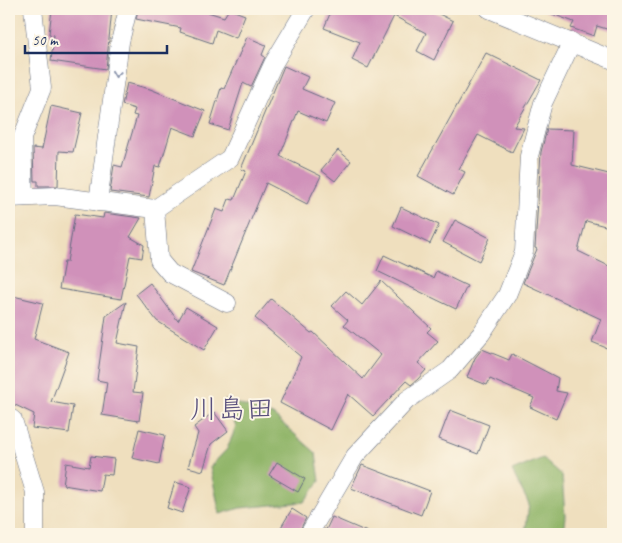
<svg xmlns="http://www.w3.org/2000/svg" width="622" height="543" viewBox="0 0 622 543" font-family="Caveat,'Klee One',sans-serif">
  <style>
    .forest { fill: #92b66b; stroke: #567264 }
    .building { fill: #d091ba }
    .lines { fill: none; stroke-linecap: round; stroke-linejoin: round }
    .street-casing { stroke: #656d80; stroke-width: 19 }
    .street { stroke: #fff; stroke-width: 18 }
    .oneway { stroke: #8d97ae }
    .labels { text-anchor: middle; stroke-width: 4; stroke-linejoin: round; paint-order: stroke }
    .quarter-label { font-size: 28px; fill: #5a517e; stroke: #fcf5e5 }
  </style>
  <rect width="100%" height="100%" fill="#fcf5e5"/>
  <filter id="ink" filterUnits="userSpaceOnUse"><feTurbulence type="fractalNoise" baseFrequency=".02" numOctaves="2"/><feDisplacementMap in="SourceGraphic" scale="10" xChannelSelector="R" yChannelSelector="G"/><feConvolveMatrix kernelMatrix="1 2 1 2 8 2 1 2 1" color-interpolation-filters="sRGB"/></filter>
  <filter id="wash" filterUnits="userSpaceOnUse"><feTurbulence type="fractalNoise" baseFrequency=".0096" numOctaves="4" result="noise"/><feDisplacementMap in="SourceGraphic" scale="20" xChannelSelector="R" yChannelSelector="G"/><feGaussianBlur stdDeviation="1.12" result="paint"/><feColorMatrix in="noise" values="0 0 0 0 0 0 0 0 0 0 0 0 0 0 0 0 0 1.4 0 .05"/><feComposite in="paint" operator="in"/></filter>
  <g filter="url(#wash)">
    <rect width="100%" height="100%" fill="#efdfbe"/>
    <g class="forest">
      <path d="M225,400L273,415L316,453L320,481L304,502L240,508L220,514L210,467L227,449L236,427Z"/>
      <path d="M543,458L562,475L565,516L563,534H525L529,504L512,471Z"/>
    </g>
    <g id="blocks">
      <g class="building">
        <path d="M52,9H112L106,69L51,61L54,35L49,34Z"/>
        <path d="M138,9H198L224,17L229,9L245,15L236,38L216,30L212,43L180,32L181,28L136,19Z"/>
        <path d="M332,9H429L453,21L434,60L417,51L426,33L394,16L368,68L352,60L360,42L324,28Z"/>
        <path d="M544,9H613V31L597,26L594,36L571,28L574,22L544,11Z"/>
        <path d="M247,37L266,45L262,55L265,57L251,87L243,83L228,130L210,124L221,88L224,89Z"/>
        <path d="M486,53L541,80L514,127L524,128L512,152L478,135L459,169L465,172L453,195L418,176Z"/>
        <path d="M284,66L308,77L302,89L335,103L326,123L298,111L280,156L321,176L307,204L266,183L224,285L191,272L216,209L224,212L229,199L234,200L246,171L241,169Z"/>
        <path d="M127,83L150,89L205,111L195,136L172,127L160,167L155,166L149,197L110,192L114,165L122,167L137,116L133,115L135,109L122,105Z"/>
        <path d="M51,106L82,113L73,152L59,151L58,186H38V181H34L33,148L42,149Z"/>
        <path d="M547,129L574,130L572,165L613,175V228L586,221L578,251L613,268V338L609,349L592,342L601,319L523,283L537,249L535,248L541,152Z"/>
        <path d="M338,150L351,161L335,181L321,170Z"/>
        <path d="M401,207L439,225L430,244L393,226Z"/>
        <path d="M104,213L141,218L130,237L144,245L142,258L130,256L121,299L59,289L64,262H67L75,214L103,218Z"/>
        <path d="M455,220L490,238L479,261L443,242Z"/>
        <path d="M384,255L433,278L436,271L467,286L456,309L377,271Z"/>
        <path d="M381,281L431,328L427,332L438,341L418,363L426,370L418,379L411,385L406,381L373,416L348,394L331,430L280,403L301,357L255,318L271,299L311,333L313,332L363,379L381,355L344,325L348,320L332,306L346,291L362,305Z"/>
        <path d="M150,283L178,321L186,307L218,326L204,350L157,321L136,294Z"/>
        <path d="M13,296L43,303L34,339L69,352L51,402L73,406L69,433L32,428L34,414L9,402V314Z"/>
        <path d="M126,302L117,343L139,347L133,392L143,393L139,421L102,415L107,382L97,380L106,316Z"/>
        <path d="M482,349L509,360L512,354L558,378L556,391L567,393L556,419L530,407L534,398L490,379L487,385L467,377L475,358Z"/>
        <path d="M450,410L489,425L478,454L439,439Z"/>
        <path d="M214,412L228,431L211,444L203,471L188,467L198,433L194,427Z"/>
        <path d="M139,429L165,435L159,464L132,458Z"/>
        <path d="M91,456L114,459L112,475L103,474L100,491L63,485L66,463L89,467Z"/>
        <path d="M277,462L305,479L298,492L269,475Z"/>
        <path d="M362,465L430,491L421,515L351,488Z"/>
        <path d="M175,482L191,487L182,513L167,508Z"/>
        <path d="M292,509L306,518L298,534H277Z"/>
        <path d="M332,517L372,534H321L324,529L326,530Z"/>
      </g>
    </g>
  </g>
  <g filter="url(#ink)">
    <use href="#blocks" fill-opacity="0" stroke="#656d80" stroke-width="1"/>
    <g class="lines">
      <defs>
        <g id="street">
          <path d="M489,9L613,60"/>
          <path d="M24,197L22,138L42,88L33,9"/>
          <path d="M9,198L55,196L155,209L230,158L273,64L306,9"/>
          <path d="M98,202L120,42L128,9"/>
          <path d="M155,209L159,260L170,273L227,303"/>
          <path d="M9,417L13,420L35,492V534"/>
          <path d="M309,534L355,456L407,400L450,370L481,334L507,295L524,252L529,156L543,103L572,42"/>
        </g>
      </defs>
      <use href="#street" class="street-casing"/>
      <use href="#street" class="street"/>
    </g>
    <defs><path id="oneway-chevron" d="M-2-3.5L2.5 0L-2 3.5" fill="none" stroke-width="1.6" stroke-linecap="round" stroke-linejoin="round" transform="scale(1.25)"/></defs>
    <use class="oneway" href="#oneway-chevron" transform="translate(116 74) rotate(98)"/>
  </g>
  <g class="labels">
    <g class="quarter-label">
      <text x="232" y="418">川島田</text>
    </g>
  </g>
  <rect width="622" height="543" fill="none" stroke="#fcf5e5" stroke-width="30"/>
  <path d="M25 45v8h142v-8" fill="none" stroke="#1b2f5e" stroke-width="2.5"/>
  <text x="32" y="45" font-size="15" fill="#1b2f5e" stroke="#fcf5e5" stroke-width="4" paint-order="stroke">50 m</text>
</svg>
